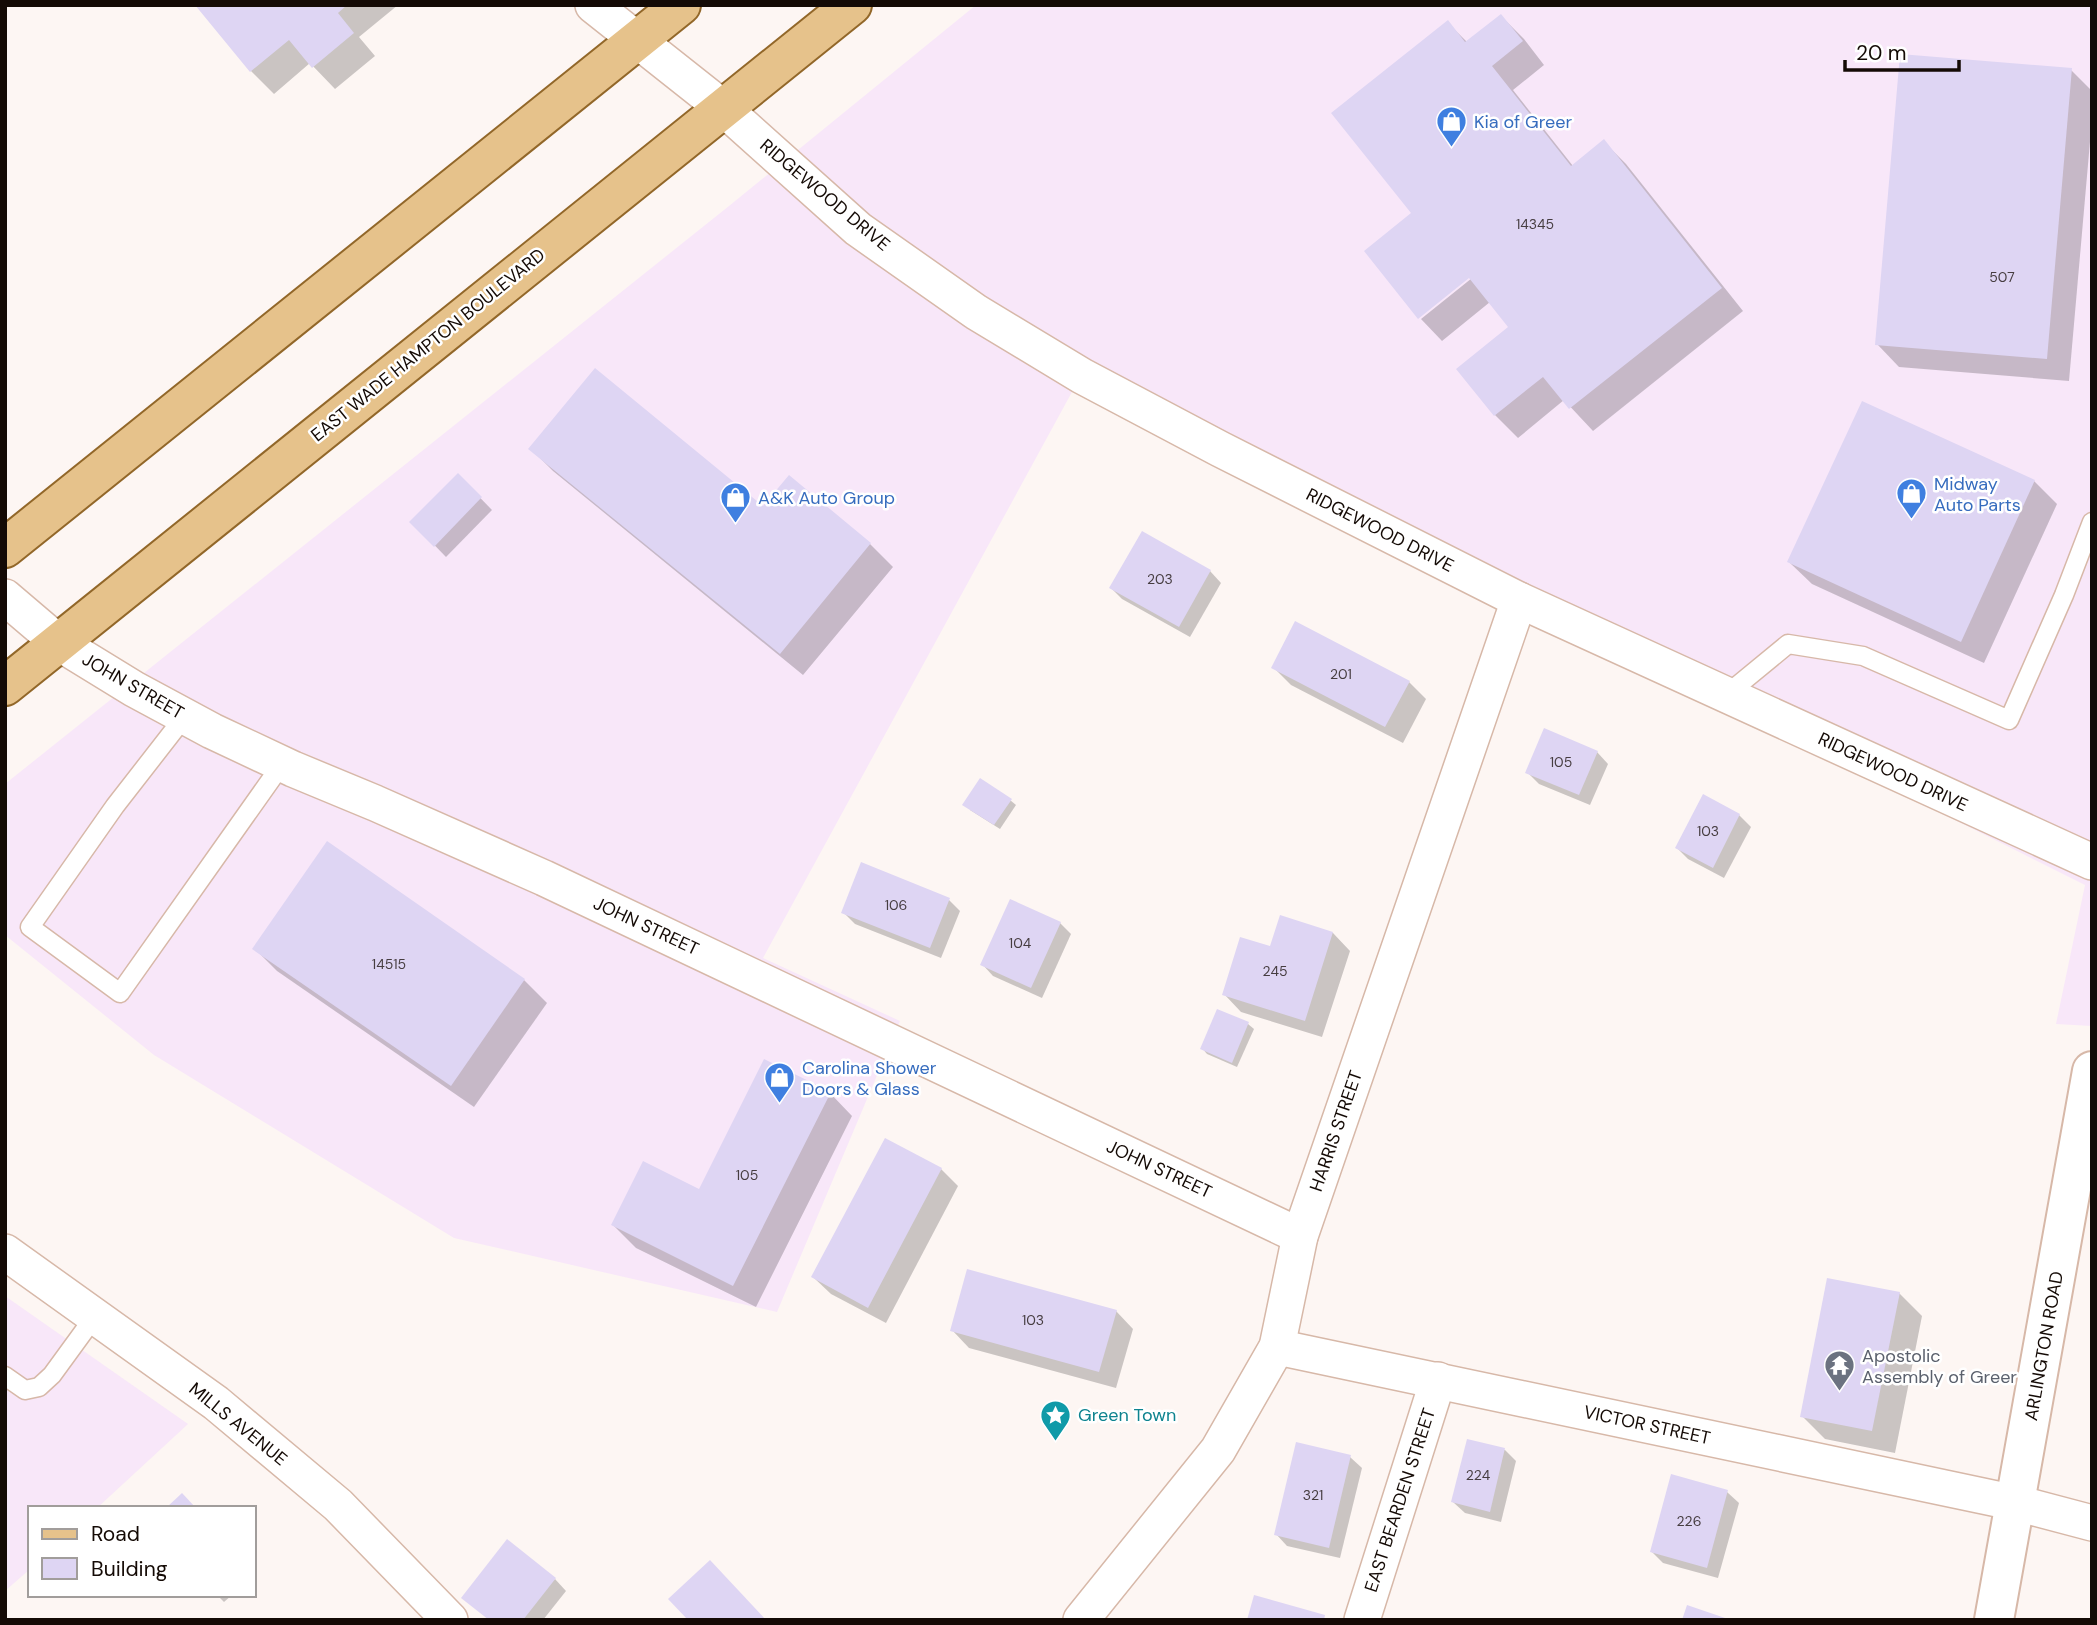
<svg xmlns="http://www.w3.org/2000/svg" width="2097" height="1625" viewBox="0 0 2097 1625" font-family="'DM Sans',sans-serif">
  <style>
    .commercial { fill: #f8e7f9 }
    .shadow { fill: #0003 }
    .building { fill: #ded5f3 }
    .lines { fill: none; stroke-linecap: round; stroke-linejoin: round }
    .service-casing { stroke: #d7b8a8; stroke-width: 21 }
    .minor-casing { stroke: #d7b8a8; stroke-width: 38 }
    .secondary-casing { stroke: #d7b8a8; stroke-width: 42 }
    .primary-casing { stroke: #926729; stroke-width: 42 }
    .service { stroke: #fff; stroke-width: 18 }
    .minor { stroke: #fff; stroke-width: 35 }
    .secondary { stroke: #fff; stroke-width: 38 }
    .primary { stroke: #e6c28b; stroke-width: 38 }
    .labels { text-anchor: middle; stroke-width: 5; stroke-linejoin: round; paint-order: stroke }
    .number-label { font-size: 14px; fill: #463d40 }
    .shop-label { font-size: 18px; fill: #366cbe; stroke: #fff; text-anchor: start }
    .street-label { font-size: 18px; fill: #140a05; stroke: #fff }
    .worship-label { font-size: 18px; fill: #5b616d; stroke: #fff; text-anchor: start }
    .culture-label { font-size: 18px; fill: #0d838f; stroke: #fff; text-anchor: start }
  </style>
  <rect width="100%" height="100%" fill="#fdf6f3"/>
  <g class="commercial">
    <path d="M976,5H2092V1026L2056,1024L2085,885L1078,381L763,958L900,1021L777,1312L454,1238L154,1055L5,935V784L729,206Z"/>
    <path d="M5,1296L188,1424L97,1508H30V1569L5,1591Z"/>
  </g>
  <g class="shadow">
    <path d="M197,5H398L359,37L375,56L335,89L310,63L274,94L251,71Z"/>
    <path d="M1501,16L1524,39L1544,65L1513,90L1573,166L1604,142L1626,164L1743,311L1593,431L1564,400L1518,438L1495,415L1458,369L1511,327L1490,302L1442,341L1421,319L1477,274L1414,214L1447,22L1468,43Z"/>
    <path d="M2071,70L2092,91V119L2069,381L1899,367L1877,344Z"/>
    <path d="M531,449L763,509L789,478L870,544L893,567L803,675L553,471Z"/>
    <path d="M458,475L492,510L446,557L412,522Z"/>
    <path d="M2034,481L2057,504L1984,663L1812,584L1789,562Z"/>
    <path d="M1210,571L1221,583L1190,637L1122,599L1111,588Z"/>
    <path d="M1273,667L1409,682L1426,699L1403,743L1291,685Z"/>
    <path d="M1597,752L1608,764L1590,805L1539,784L1527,772Z"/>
    <path d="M1010,800L1016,805L1000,829L970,810Z"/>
    <path d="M1739,815L1751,827L1724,878L1688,859L1677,848Z"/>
    <path d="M949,900L960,911L941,958L855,924L843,912Z"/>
    <path d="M1281,917L1333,933L1350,951L1322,1037L1241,1012L1224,994L1271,949Z"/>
    <path d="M1060,923L1071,934L1042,998L993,976L982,964Z"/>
    <path d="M255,949L524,980L547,1003L474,1107L277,971Z"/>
    <path d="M1218,1011L1248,1024L1254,1029L1237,1067L1207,1054L1202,1048Z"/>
    <path d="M830,1093L852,1116L756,1307L636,1248L613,1225L700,1191Z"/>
    <path d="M941,1169L958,1186L886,1323L831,1294L813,1277Z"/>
    <path d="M1899,1293L1922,1316L1895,1453L1825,1439L1802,1416Z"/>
    <path d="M1116,1311L1133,1329L1116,1388L969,1348L952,1330Z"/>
    <path d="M1468,1441L1505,1450L1516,1461L1501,1522L1465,1513L1453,1502Z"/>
    <path d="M1350,1457L1362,1468L1340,1558L1287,1546L1276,1534Z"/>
    <path d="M1727,1492L1739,1503L1718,1578L1663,1563L1652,1552Z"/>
    <path d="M555,1579L566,1591L543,1620H489Z"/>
    <path d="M217,1595H232L224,1602Z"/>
  </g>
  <g class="building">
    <path d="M195,5H347L338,13L354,33L312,68L289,40L250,72Z"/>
    <path d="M1501,14L1523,41L1492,66L1571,166L1604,139L1722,288L1569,409L1543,377L1494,416L1456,369L1508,327L1469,278L1418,319L1364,251L1411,213L1331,113L1448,20L1465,42Z"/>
    <path d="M1900,54L2072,68L2047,359L1875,345Z"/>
    <path d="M595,368L763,506L789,475L871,543L780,654L528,449Z"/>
    <path d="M1862,401L2035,480L1961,642L1787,562Z"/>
    <path d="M458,473L482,497L434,547L409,522Z"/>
    <path d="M1142,531L1211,570L1179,627L1109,588Z"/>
    <path d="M1295,621L1410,681L1385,727L1271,668Z"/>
    <path d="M1544,728L1598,751L1579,795L1525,773Z"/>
    <path d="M980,778L1012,799L994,825L962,805Z"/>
    <path d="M1703,794L1740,814L1713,868L1675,848Z"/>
    <path d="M327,841L525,979L451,1086L252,949Z"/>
    <path d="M861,862L950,898L930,948L841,913Z"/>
    <path d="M1010,899L1061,922L1031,988L980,965Z"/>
    <path d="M1280,915L1333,932L1305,1021L1222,995L1240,937L1270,946Z"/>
    <path d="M1217,1009L1249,1022L1232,1063L1200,1049Z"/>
    <path d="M764,1059L831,1092L733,1286L611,1225L643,1161L699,1189Z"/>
    <path d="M885,1138L942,1168L868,1308L811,1277Z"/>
    <path d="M967,1269L1117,1310L1099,1372L950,1331Z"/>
    <path d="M1827,1278L1900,1292L1872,1431L1800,1417Z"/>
    <path d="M1467,1439L1505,1448L1490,1512L1451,1502Z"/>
    <path d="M1296,1442L1351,1455L1329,1548L1274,1535Z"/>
    <path d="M1671,1474L1728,1490L1707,1568L1650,1552Z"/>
    <path d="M182,1493L196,1508H166Z"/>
    <path d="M507,1539L556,1578L523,1620H489L461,1598Z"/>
    <path d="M710,1560L766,1620H688L668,1599Z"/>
    <path d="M1254,1595L1325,1615L1324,1620H1247Z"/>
    <path d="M1687,1605L1728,1619V1620H1682Z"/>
  </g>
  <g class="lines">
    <defs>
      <g id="service">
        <path d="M1726,695L1788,644L1863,656L2009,720L2064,595L2092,522"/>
        <path d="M185,716L115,806L30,927L120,993L282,764"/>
        <path d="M5,1376L25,1390L39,1387L52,1375L95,1316"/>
      </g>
      <g id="minor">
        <path d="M593,5L723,108L858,229L976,312L1082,376L1220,449L1519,600L2092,862"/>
        <path d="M5,597L59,643L134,689L212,731L293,769L375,803L544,878L1300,1236"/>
        <path d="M5,1252L216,1403L338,1505L450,1620"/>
        <path d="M1277,1347L2016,1503L2092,1523"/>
        <path d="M1081,1620L1218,1450L1277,1347L1300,1236L1519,600"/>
        <path d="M1362,1620L1438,1380"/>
      </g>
      <path id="secondary" d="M1994,1620L2092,1071"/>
      <g id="primary">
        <path d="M5,548L681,5"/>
        <path d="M5,686L852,5"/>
      </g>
    </defs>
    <use href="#service" class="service-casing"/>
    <use href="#minor" class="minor-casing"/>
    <use href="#secondary" class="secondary-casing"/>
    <use href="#primary" class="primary-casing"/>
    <use href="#service" class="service"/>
    <use href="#minor" class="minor"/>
    <use href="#secondary" class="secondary"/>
    <use href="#primary" class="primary"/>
  </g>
  <defs>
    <symbol id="shop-pin" viewBox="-11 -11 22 30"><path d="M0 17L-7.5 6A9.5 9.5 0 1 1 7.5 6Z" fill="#3f7fe0" stroke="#fff"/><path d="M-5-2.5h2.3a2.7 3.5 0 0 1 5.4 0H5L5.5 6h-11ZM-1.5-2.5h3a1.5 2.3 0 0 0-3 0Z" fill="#fff"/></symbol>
    <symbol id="temple-pin" viewBox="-11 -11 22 30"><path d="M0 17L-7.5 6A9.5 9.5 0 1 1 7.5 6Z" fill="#6b7280" stroke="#fff"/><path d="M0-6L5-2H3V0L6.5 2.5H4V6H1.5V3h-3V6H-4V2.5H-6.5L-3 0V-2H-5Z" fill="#fff"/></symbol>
    <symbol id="sight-pin" viewBox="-11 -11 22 30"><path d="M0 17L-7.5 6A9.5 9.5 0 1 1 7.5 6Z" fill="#0f9aa8" stroke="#fff"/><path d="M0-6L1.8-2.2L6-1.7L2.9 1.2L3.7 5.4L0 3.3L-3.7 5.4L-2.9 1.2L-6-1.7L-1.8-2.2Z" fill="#fff"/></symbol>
  </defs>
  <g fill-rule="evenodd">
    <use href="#shop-pin" x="1434" y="104" width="35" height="47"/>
    <use href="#shop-pin" x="1894" y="476" width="35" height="47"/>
    <use href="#shop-pin" x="718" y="480" width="35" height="47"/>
    <use href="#shop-pin" x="762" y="1060" width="35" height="47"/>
    <use href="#temple-pin" x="1822" y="1348" width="35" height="47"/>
    <use href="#sight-pin" x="1038" y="1398" width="35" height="47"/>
  </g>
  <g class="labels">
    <g class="number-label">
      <text x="1535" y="229">14345</text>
      <text x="2002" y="282">507</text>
      <text x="1160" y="584">203</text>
      <text x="1341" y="679">201</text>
      <text x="1561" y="767">105</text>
      <text x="1708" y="836">103</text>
      <text x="896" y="910">106</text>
      <text x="1020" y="948">104</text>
      <text x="389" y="969">14515</text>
      <text x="1275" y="976">245</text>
      <text x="747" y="1180">105</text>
      <text x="1033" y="1325">103</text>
      <text x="1478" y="1480">224</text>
      <text x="1313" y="1500">321</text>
      <text x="1689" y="1526">226</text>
    </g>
    <g class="shop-label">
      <text x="1474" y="128">Kia of Greer</text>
      <text x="1934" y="490">Midway<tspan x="1934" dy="21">Auto Parts</tspan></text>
      <text x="758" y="504">A&amp;K Auto Group</text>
      <text x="802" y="1074">Carolina Shower<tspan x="802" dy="21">Doors &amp; Glass</tspan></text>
    </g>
    <g class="street-label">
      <text transform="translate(825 195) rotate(40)" y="6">RIDGEWOOD DRIVE</text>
      <text transform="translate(428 345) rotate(-39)" y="6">EAST WADE HAMPTON BOULEVARD</text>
      <text transform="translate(1380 530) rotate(27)" y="6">RIDGEWOOD DRIVE</text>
      <text transform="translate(133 686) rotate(30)" y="6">JOHN STREET</text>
      <text transform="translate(1893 772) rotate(25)" y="6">RIDGEWOOD DRIVE</text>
      <text transform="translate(646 926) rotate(25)" y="6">JOHN STREET</text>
      <text transform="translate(1336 1131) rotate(-71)" y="6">HARRIS STREET</text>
      <text transform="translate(1159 1169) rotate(25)" y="6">JOHN STREET</text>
      <text transform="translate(2044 1346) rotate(-80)" y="6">ARLINGTON ROAD</text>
      <text transform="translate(238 1424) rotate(39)" y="6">MILLS AVENUE</text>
      <text transform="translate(1647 1425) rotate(12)" y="6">VICTOR STREET</text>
      <text transform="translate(1400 1500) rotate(-72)" y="6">EAST BEARDEN STREET</text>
    </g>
    <g class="worship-label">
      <text x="1862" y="1362">Apostolic<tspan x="1862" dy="21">Assembly of Greer</tspan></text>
    </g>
    <g class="culture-label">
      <text x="1078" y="1421">Green Town</text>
    </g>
  </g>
  <rect width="2097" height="1625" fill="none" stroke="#140a05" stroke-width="14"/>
  <rect x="28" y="1506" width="228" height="91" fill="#ffffff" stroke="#a19d9b" stroke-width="2"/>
  <rect x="42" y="1529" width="35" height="10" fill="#e6c28b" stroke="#a19d9b" stroke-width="2"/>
  <text x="91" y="1541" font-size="21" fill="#140a05">Road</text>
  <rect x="42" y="1558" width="35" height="21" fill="#ded5f3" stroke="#a19d9b" stroke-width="2"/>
  <text x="91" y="1576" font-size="21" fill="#140a05">Building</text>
  <path d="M1845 60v10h114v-10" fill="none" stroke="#140a05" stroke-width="3.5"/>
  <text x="1856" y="60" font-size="21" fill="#140a05" stroke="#ffffff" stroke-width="5" paint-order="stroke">20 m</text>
</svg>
